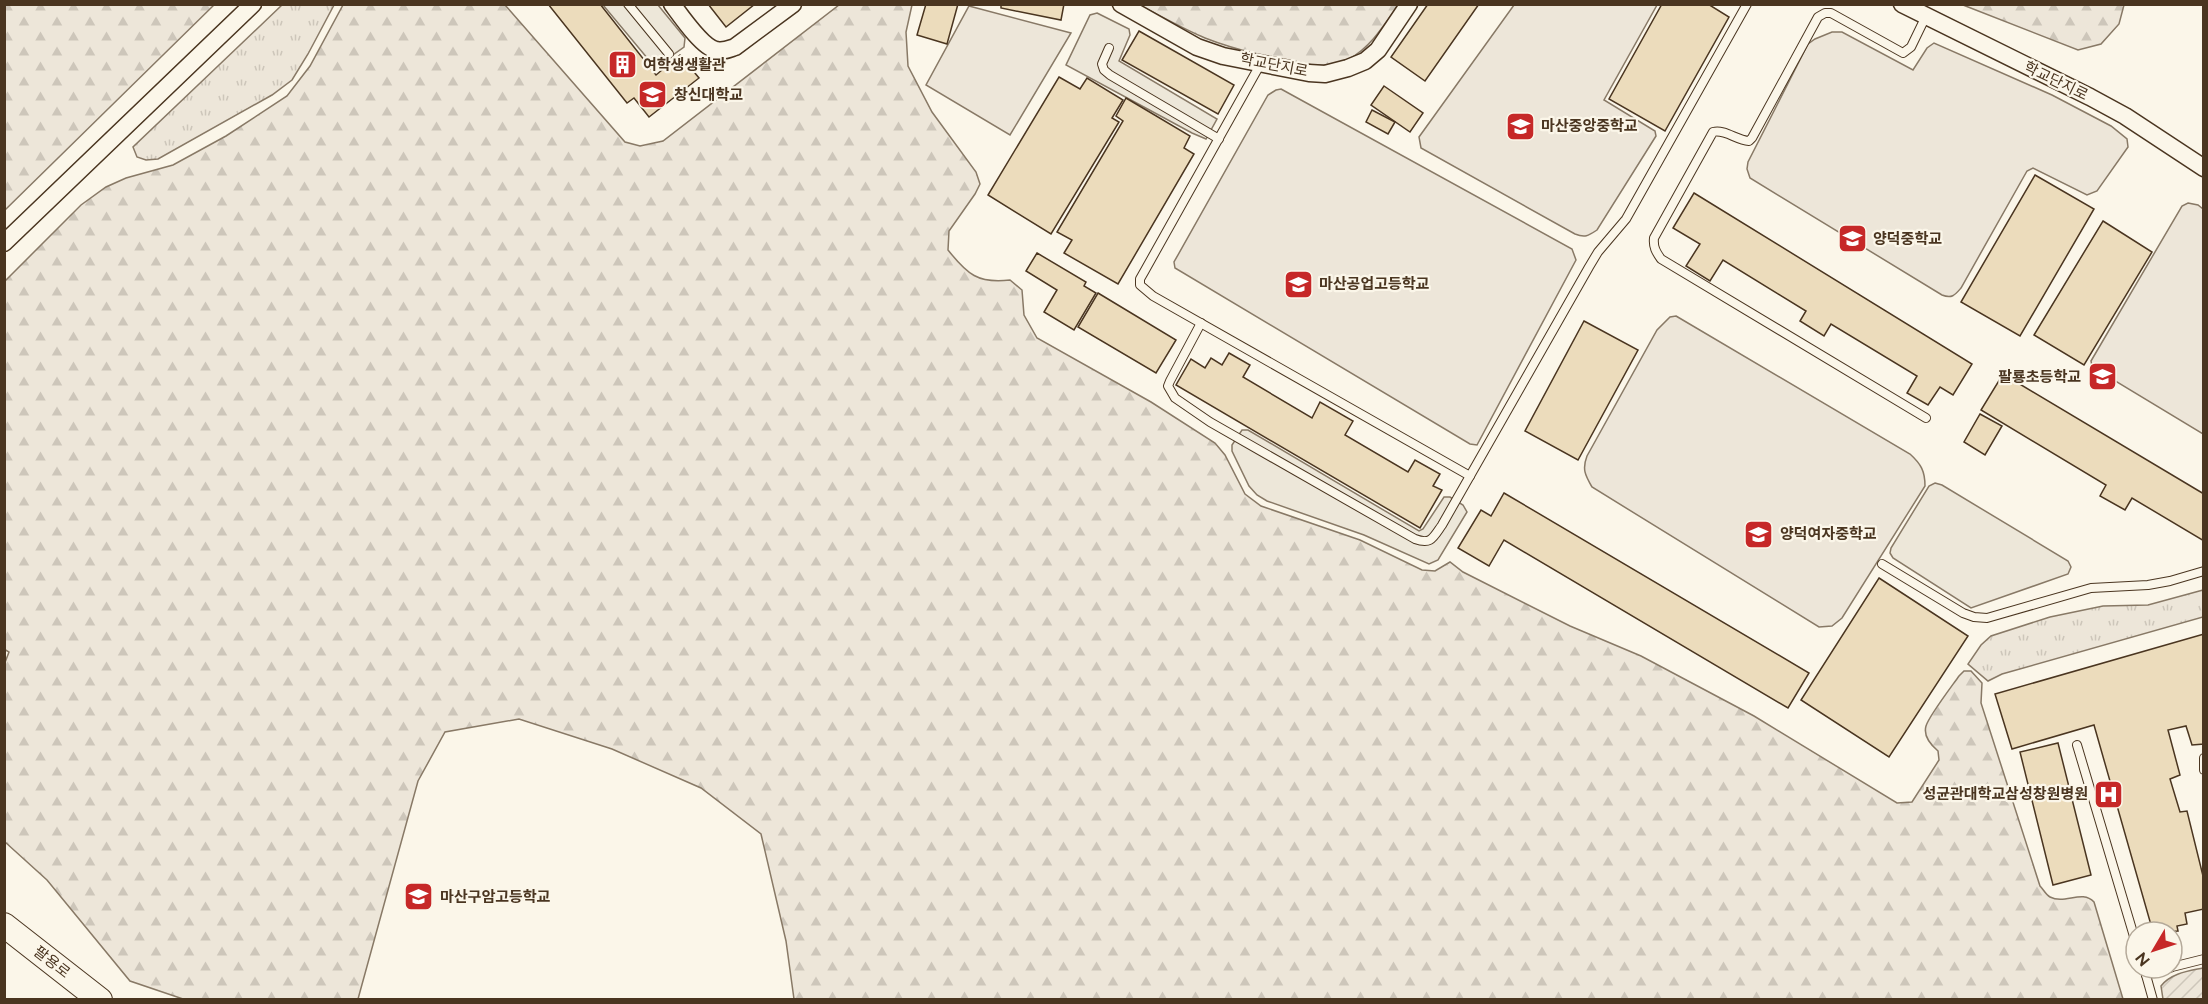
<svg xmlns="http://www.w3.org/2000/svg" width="2208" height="1004" viewBox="0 0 2208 1004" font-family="Raleway,'Noto Sans KR',sans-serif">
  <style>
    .grass { fill: url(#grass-tufts); stroke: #887966; stroke-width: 1.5 }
    .forest { fill: url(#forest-firs); stroke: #887966; stroke-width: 1.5 }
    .garden { fill: url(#garden-furrows); stroke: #887966; stroke-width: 1.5 }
    .pitch { fill: #ede6d9; stroke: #887966; stroke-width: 1.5 }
    .parking { fill: #ede7d9; stroke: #887966; stroke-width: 1.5 }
    .building { fill: #ecdcbc; stroke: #4a3520; stroke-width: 1.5 }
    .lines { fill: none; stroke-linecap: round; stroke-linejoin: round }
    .service-casing { stroke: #4a3520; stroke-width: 10 }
    .minor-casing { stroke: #4a3520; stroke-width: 19 }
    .secondary-casing { stroke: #4a3520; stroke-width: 26 }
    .service { stroke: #fbf6e9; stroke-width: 8 }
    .minor { stroke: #fbf6e9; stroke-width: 16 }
    .secondary { stroke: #fbf6e9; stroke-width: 24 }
    .labels { text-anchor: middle; stroke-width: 4.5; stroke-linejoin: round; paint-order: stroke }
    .poi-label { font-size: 15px; font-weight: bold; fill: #4a3520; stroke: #fbf6e9; text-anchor: start }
    .street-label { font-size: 15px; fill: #4a3520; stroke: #fbf6e9 }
  </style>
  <defs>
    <pattern id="grass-tufts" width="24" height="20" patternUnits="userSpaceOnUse" patternTransform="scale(1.5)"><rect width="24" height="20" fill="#ede6d9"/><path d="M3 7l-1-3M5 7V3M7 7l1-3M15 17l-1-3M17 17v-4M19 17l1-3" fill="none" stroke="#cdc6ba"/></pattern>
    <pattern id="forest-firs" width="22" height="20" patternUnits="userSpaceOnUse" patternTransform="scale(1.5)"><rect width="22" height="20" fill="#ede6d9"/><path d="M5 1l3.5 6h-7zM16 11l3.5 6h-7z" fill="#cdc6ba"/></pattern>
    <pattern id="garden-furrows" width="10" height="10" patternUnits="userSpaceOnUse" patternTransform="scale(1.5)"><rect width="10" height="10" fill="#ede6d9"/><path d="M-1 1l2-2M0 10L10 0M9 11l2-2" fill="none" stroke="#cdc6ba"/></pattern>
  </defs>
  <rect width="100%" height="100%" fill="#fbf6e9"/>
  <g class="grass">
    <path d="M282,5H334L308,54L292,80L272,95L158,159L146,160L137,157L133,147Z"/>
    <path d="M2203,590V617L2002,674L1988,681L1968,664L1981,645L1991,636L2050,617L2103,606L2148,605Z"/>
  </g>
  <g class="forest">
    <path d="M5,4H214V5L5,210Z"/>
    <path d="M343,5H505L625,142L640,146L663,141L839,5H912L906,32L908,66L932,112L976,172L980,184L975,194L949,231L948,250C967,274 978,284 1010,280L1022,290L1024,315L1037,338L1151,402L1215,443L1225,455L1245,494L1261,506L1360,540L1422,570L1435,571L1450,562L1463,572L1570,626L1641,656L1754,716L1897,803L1912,802L1939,760L1938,751C1931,745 1923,736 1926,726C1929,716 1952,686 1959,676L1964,671H1971L1982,683L1981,703L2040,886C2043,889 2046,895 2050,897C2065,905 2082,889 2094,902L2123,999H794L786,941L761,834L701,788L612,749L519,719L445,732L418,781L358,999H183L130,981L47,880L5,842L4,665L9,652L4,649L5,281L81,205L106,187L126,178L173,165L226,136L287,96L310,66Z"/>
    <path d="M1139,5H1398C1384,25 1371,47 1349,59C1343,62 1334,65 1327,65C1301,68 1230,48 1205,38C1183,29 1161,16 1139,5Z"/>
    <path d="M1963,5H2124L2119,24L2101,44L2078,50Z"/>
  </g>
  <path class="garden" d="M2203,968V999H2163L2161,986C2171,973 2189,971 2203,968Z"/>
  <g class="pitch">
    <path d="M1514,5H1657L1604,100L1655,131L1656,136L1597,230C1588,236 1585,238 1575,234L1421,148L1419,137Z"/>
    <path d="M969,6L1071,33L1010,135L926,85Z"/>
    <path d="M1832,32H1842L1913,70L1927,48L1934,43L2052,95L2111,126L2127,139L2128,147L2097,191L2087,195L2033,168L2027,171L1961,288C1955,295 1952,299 1942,295L1750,178L1747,169L1748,162L1808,44L1815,39Z"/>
    <path d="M1281,89L1572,249L1576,260L1477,445L1470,444L1175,268L1174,262L1268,95L1276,90Z"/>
    <path d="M2188,203L2198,205L2203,209V434L2097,370L2092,366L2091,361L2182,206Z"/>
    <path d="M1676,316L1910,454C1921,464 1925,471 1925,486L1842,618L1832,626L1819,627L1592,487C1585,475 1582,469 1587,456L1657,330L1670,317Z"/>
  </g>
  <g class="parking">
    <path d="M603,5H658L685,38L684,47L660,64L653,65Z"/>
    <path d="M1097,13L1129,29L1130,35L1119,61L1217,119L1206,139L1192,133L1066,65L1090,15Z"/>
    <path d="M1242,430H1248L1419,531L1423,529L1444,497H1450L1463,505L1467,512L1438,560L1429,564L1364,535L1267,501L1257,495L1249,486L1232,451V445Z"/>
    <path d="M1935,483L1942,485L2068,561L2071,567L2068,574L1971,608L1893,558L1890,553L1891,548L1929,486Z"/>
  </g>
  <g class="building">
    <path d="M548,4H600L656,75L680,55L699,78L649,117L634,98L627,103Z"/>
    <path d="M708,4H755L726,27Z"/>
    <path d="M926,4H958L947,44L917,35Z"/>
    <path d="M1001,4H1064L1061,20L1001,8Z"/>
    <path d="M1428,4H1479L1425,81L1391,57Z"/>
    <path d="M1662,4H1708L1729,17L1665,131L1609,99Z"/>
    <path d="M1139,31L1234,85L1218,114L1122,60Z"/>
    <path d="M1059,77L1080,89L1087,78L1123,100L1112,118L1119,122L1051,234L988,195Z"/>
    <path d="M1384,86L1423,113L1410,132L1371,105Z"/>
    <path d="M1126,98L1190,136L1184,148L1194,154L1118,284L1064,253L1072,240L1057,232L1123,121L1116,116Z"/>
    <path d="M1372,110L1395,122L1388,134L1366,122Z"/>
    <path d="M2035,175L2094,209L2020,336L1961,302Z"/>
    <path d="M1694,193L1972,364L1953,395L1940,387L1928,405L1907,393L1917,376L1831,324L1824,336L1800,321L1806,311L1723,260L1710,281L1686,266L1700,244L1673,228Z"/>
    <path d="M2103,221L2152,252L2084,365L2034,335Z"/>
    <path d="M1037,253L1086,282L1084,286L1096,293L1074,330L1044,312L1057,290L1026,271Z"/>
    <path d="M1098,293L1176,340L1156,373L1078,327Z"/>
    <path d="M1584,321L1638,350L1578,460L1525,431Z"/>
    <path d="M1229,353L1250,365L1243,377L1312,418L1320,402L1353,421L1345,435L1408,472L1415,460L1440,474L1433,486L1442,490L1420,528L1176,385L1191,359L1205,368L1211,358L1222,365Z"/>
    <path d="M2003,374L2204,494V541L2132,498L2125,510L2100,496L2106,485L1981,410Z"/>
    <path d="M1980,414L2002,426L1985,455L1964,442Z"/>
    <path d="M1504,493L1809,673L1788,708L1504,540L1489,566L1458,548L1481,510L1491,516Z"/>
    <path d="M1879,578L1968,636L1889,757L1801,700Z"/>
    <path d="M2204,634V744L2192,745L2186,726L2168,730L2180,775L2170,779L2180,812L2187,811L2204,880V909L2185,913L2187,924L2177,926L2178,931L2153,932L2094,725L2012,749L1995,694Z"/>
    <path d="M2058,743L2091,875L2053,885L2020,752Z"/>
  </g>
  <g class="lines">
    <defs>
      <g id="service">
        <path d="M628,4L669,54"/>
        <path d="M1926,16L1911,47L1903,53L1831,13H1825L1818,17L1752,138L1749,141C1736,140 1725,129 1713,132L1654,238C1653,247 1656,252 1661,259L1926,418"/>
        <path d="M1109,48L1102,64L1104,70L1110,75L1219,139"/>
        <path d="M1261,63L1144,272L1140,279V285L1153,296L1470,476"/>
        <path d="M1201,323L1170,381L1168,386L1175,398L1210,422L1415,539C1431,545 1433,538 1442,525L1589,267L1598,252L1626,219L1747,4"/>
        <path d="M1882,564L1963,613L1974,617L1987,618L2091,588L2148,585L2170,581L2204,571"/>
        <path d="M2077,745L2136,943"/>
        <path d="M2204,758V770"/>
        <path d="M2172,967L2204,959"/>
        <path d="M2144,968L2153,1000"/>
        <path d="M2146,975L2170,968"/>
      </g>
      <g id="minor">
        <path d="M672,4C681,16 702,47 716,50C723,52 729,49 735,47L793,4"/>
        <path d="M1121,4L1197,47L1223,56L1309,73L1325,74L1348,68L1365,61L1378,50L1409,4"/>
        <path d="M1902,4L2090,97L2125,116L2204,168"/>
        <path d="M4,243L253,4"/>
      </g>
      <path id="secondary" d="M4,925L100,1000"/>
    </defs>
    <use href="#service" class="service-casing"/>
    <use href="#minor" class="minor-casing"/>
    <use href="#secondary" class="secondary-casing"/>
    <use href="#service" class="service"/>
    <use href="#minor" class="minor"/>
    <use href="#secondary" class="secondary"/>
  </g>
  <defs>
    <symbol id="building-square" viewBox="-11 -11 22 22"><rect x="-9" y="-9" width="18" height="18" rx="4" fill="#c62828" stroke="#fbf6e9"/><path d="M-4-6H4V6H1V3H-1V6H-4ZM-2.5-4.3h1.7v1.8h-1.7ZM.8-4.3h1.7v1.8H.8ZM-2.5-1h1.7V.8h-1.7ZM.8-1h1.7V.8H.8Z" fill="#fff"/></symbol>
    <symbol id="university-square" viewBox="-11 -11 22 22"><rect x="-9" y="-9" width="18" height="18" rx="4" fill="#c62828" stroke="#fbf6e9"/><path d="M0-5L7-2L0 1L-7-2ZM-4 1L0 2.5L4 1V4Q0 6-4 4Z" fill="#fff"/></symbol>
    <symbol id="school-square" viewBox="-11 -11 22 22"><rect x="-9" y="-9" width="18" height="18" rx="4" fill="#c62828" stroke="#fbf6e9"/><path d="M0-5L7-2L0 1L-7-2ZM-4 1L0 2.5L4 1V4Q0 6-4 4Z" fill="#fff"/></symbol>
    <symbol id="hospital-square" viewBox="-11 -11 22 22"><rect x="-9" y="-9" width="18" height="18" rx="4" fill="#c62828" stroke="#fbf6e9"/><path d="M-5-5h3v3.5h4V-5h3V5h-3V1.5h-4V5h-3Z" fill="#fff"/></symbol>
  </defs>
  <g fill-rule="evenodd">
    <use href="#building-square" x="606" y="48" width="33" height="33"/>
    <use href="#university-square" x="636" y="78" width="33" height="33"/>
    <use href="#school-square" x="1504" y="110" width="33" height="33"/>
    <use href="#school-square" x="1836" y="222" width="33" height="33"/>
    <use href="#school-square" x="1282" y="268" width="33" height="33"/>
    <use href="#school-square" x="2086" y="360" width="33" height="33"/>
    <use href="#school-square" x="1742" y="518" width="33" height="33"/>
    <use href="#hospital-square" x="2092" y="778" width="33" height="33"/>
    <use href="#school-square" x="402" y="880" width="33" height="33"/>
  </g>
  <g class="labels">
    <g class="poi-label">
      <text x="643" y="70">여학생생활관</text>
      <text x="674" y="100">창신대학교</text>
      <text x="1541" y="131">마산중앙중학교</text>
      <text x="1873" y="244">양덕중학교</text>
      <text x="1319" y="289">마산공업고등학교</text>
      <text x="2081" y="382" text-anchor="end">팔룡초등학교</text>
      <text x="1780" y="539">양덕여자중학교</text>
      <text x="2088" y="799" text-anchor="end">성균관대학교삼성창원병원</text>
      <text x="440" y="902">마산구암고등학교</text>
    </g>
    <g class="street-label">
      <text transform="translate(1274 65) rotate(11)" y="5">학교단지로</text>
      <text transform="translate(2056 81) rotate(26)" y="5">학교단지로</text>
      <text transform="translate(52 962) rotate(38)" y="5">팔용로</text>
    </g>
  </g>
  <rect width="2208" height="1004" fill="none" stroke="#4a3520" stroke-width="12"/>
  <g transform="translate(2154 950) rotate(231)"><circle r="28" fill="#fbf6e9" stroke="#b4a999" stroke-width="1.5"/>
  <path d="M0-4.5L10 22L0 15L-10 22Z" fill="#c62828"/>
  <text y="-9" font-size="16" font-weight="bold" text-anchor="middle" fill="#4a3520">N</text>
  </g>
</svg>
